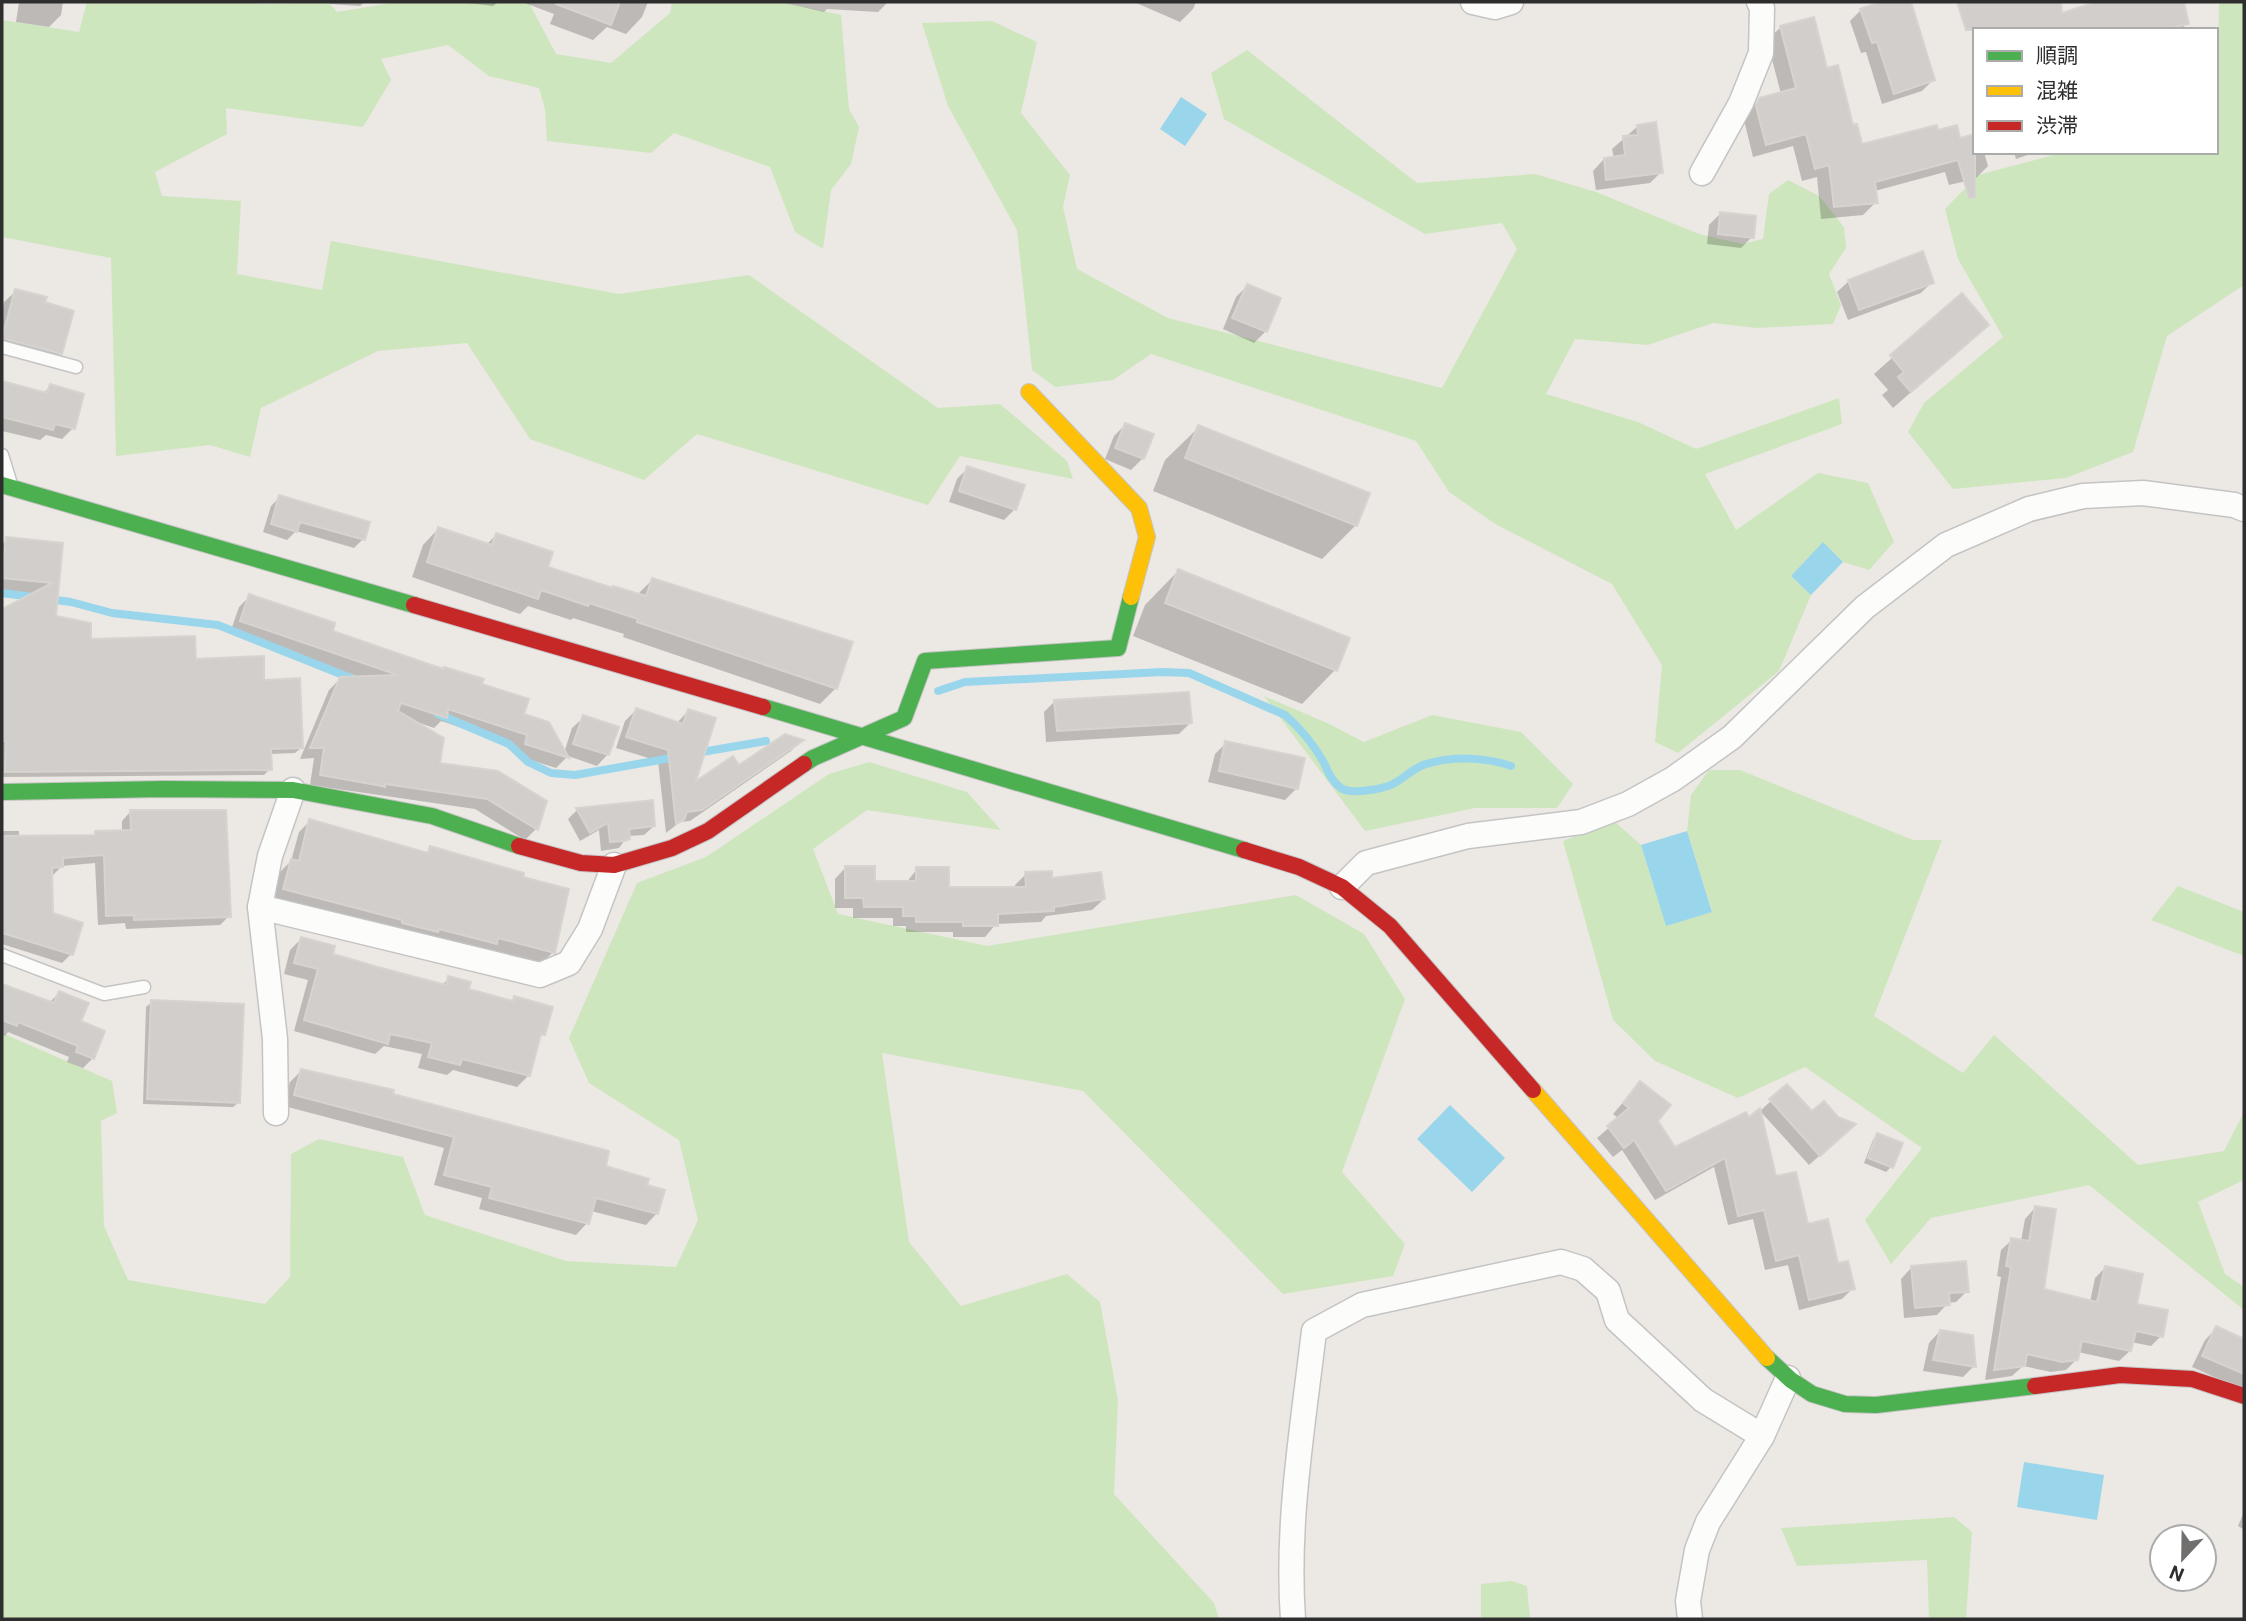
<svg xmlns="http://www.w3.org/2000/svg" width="2246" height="1621" viewBox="0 0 2246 1621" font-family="Roboto,'Noto Sans JP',sans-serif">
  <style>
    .green { fill: #cee6be }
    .water { fill: #99d6ec }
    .shadow { fill: #0003 }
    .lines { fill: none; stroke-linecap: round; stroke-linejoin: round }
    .stream { stroke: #99d6ec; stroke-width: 8 }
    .building { fill: #d1cecb; stroke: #d7d4d0; stroke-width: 2 }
    .lane-casing { stroke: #c5c4c5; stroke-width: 15 }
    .street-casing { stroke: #c5c4c5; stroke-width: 27 }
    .fast-casing { stroke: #c5c4c5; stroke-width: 18 }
    .slow-casing { stroke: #c5c4c5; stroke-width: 18 }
    .jam-casing { stroke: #c5c4c5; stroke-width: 18 }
    .lane { stroke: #fcfcfb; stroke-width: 12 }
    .street { stroke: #fcfcfb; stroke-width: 24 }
    .fast { stroke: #4caf50; stroke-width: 16 }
    .slow { stroke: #ffc107; stroke-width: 16 }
    .jam { stroke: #c62828; stroke-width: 16 }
  </style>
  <rect width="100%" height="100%" fill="#ece8e4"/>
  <g class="green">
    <path d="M87,2H243C267,6 301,2 328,2L337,12L397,2L529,3L556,54L611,63L670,13L672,2H781L841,15L849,109L859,127L851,164L831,190L823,249L795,232L770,167L674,133L651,153L547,141L545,109L539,88L489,76L448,45L381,59L391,80L363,127L226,108L227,134L155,172L162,196L241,201L237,274L322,290L331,241L619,294L749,275L938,408L1000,404L1067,461L1073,479L960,456L928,505L697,434L644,480L530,439L467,343L378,351L261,408L250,457L210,445L116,456L111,258L2,237V20L79,32Z"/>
    <path d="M2219,2H2244V285L2167,336L2133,452L2066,478L1953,489L1908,432L1924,403L2003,337L1958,259L1945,209L1978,175L2065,152H2216Z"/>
    <path d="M992,21L1037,42L1021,113L1070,175L1063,207L1077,269L1168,318L1442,388L1517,249L1502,223L1425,234L1224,119L1211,73L1247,50L1417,183L1535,174L1596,192L1699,234L1742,244L1763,239L1769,194L1788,180L1819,196L1844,227L1846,248L1829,274L1841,305L1833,324L1757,328L1713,323L1648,345L1575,339L1546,394L1638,422L1696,449L1839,398L1842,424L1705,474L1736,530L1818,473L1868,483L1894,542L1869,570L1843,562L1823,543L1791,576L1811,595L1779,671L1678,753L1655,742L1662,665L1612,584L1497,525L1449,492L1416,441L1151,354L1113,380L1055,387L1032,370L1017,230L948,106L922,23Z"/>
    <path d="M1264,696L1327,723L1364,742L1432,715L1521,732L1573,784L1557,808H1475L1365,831Z"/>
    <path d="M869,762L967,792L1001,830L867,810L813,849L838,914L987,946L1296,895L1364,934L1405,999L1342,1172L1405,1244L1393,1276L1283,1294L1083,1091L882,1053L909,1242L961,1306L1067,1274L1100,1302L1118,1400L1114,1494L1214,1603L1219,1619H2V1033L112,1081L117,1113L101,1121L104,1226L128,1280L265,1304L290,1277L291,1154L319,1139L403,1157L425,1215L566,1261L676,1267L698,1220L679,1140L589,1083L569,1038L637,883L706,857L829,774Z"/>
    <path d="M1709,770H1740L1913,840H1942L1874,1016L1963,1073L1994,1035L2138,1165L2224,1151L2244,1112V1180L2198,1202L2225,1274L2244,1287V1310L2089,1185L1931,1218L1891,1264L1865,1220L1922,1148L1805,1067L1738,1098L1655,1061L1613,1020L1563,841L1614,821L1641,845L1666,925L1712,911L1687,831L1691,795Z"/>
    <path d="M2178,886L2244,912V956L2151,920Z"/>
    <path d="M1954,1517L1972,1532L1966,1619H1929L1927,1560L1797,1566L1781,1528Z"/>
    <path d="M1512,1581L1527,1586L1530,1619H1481V1584Z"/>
  </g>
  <g class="water">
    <path d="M1181,97L1207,114L1185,146L1160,129Z"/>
    <path d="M1823,542L1843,562L1811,595L1791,576Z"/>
    <path d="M1687,831L1712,912L1666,926L1641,845Z"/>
    <path d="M1450,1105L1505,1158L1472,1192L1417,1139Z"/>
    <path d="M2024,1462L2104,1475L2097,1520L2017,1507Z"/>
  </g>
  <g class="shadow">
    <path d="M19,2H63L61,15L49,27L16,22Z"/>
    <path d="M330,2H365L360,6L330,4Z"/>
    <path d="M459,2H498L493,6Z"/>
    <path d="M522,2H648L642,17L626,34L607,27L593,40L550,24L554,14Z"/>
    <path d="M786,2H888L878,12L827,9L824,12L785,3Z"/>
    <path d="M1134,2H1196L1193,9L1180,22Z"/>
    <path d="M1887,2H1909L1933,80L1922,91L1882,104L1866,52L1861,53L1850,21L1861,10Z"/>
    <path d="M1964,2H2044L2049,19L2104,2H2182L2187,23L2181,30H1975V33Z"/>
    <path d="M1781,27L1826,70L1861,146L1937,132L1959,140L1975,152H1984L1988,166L1975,179L1949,185L1945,172L1875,191L1876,202L1863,215L1821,219L1817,177L1802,181L1793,146L1753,157L1744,120L1747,113L1760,99L1781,94L1767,40Z"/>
    <path d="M1638,126L1661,172L1650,183L1596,190L1593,171L1604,159L1614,158L1612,149Z"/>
    <path d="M2014,152H2036L2016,159Z"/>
    <path d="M1720,214L1752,237L1741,248L1707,244L1709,225Z"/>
    <path d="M1849,281L1932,282L1921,293L1848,320L1837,292Z"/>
    <path d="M1247,286L1279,299L1265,332L1254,343L1223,329L1236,297Z"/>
    <path d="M16,291L43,304L61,353L49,364L2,352V312L4,302Z"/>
    <path d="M1962,296L1987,325L1893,408L1882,395L1888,390L1874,374Z"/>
    <path d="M2,382L43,394L50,386L73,428L62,439L46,435L40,440L2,431Z"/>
    <path d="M1125,425L1143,458L1131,470L1105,459L1114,436Z"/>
    <path d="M1199,427L1356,525L1322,559L1153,491L1165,460Z"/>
    <path d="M968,468L1015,509L1004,520L949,502L957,479Z"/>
    <path d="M280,497L363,539L354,548L296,531L287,540L263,532L271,506Z"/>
    <path d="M438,529L486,545L496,535L546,568L612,590L637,595L652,580L836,688L820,704L623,637L624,634L573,618L571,620L528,606L520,614L412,577L423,545Z"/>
    <path d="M7,539L62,545L54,617L89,640L194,660L263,681L301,748L295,753L270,754V769L264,775L2,777V610L33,594L2,590V545Z"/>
    <path d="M1178,571L1335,670L1302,704L1133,636L1145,605Z"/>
    <path d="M250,596L331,632L480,685L522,715L564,753L572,728L584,717L608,754L597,766L568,756L556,768L515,755L517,746L441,721L434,728L417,722L438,764L536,829L525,840L475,809L310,785L314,758L300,759L329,690L340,679L363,678L230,633L239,607Z"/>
    <path d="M1055,701L1190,723L1179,734L1046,742L1044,712Z"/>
    <path d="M636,710L677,723L688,711L693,785L801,741L791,751L690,821L680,822L666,833L658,761L616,748L625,721Z"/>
    <path d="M1226,743L1297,788L1285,800L1208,782L1215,754Z"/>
    <path d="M651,802L654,826L644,835L628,836L619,848L601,851L599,830L580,841L568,819L577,810Z"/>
    <path d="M131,811L229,916L220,925L126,929L125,923L98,925L95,863L62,866L52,876L51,915L71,954L62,963L2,944V831H19V838L92,837L96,833L122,832V821Z"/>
    <path d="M310,821L425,854L431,848L553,952L542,963L489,949L484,955L273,900L280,872L291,861L299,832Z"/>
    <path d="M846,867L873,883H906L917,869L947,888L1015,889V885L1026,874L1104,899L1092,910L1046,916L1041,922L996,924L985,937H953V932H906V926H893V918H853V908H835V879Z"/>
    <path d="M301,939L330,956L441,986L449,978L467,990L510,1003L514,998L543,1034L538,1040L529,1075L517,1087L453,1070L447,1075L418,1068L422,1054L384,1046L375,1054L294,1031L308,980L284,974L290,950Z"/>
    <path d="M2,985L49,1003L59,993L79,1022L93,1058L83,1068L67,1062L69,1057L8,1032L5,1036L2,1034Z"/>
    <path d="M152,1002L239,1102L233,1107L143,1104L146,1007Z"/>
    <path d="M301,1071L391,1095L604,1168L645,1187L657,1213L646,1225L591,1211L587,1223L576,1235L479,1209L482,1198L434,1185L444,1148L284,1106L290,1082Z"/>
    <path d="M1640,1083L1656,1121L1674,1150L1746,1114L1775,1179L1853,1288L1842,1299L1799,1310L1788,1265L1765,1270L1753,1219L1728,1225L1714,1167L1655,1200L1622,1150L1613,1157L1597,1138L1619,1119L1613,1114Z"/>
    <path d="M1771,1101L1812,1114L1837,1118L1844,1134L1809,1165L1760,1111Z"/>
    <path d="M1878,1135L1891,1167L1886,1172L1864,1163L1873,1140Z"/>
    <path d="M2035,1208L2042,1291L2090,1302L2095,1278L2105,1268L2161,1336L2151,1346L2131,1342L2130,1351L2119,1361L2078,1352L2077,1359L2066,1370L2051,1372L2023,1366L2012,1376L1985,1380L2001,1277L1997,1276L2001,1250L2012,1240L2021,1241L2025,1219Z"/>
    <path d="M1912,1267L1967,1291L1956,1302L1948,1303L1937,1315L1904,1318L1901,1279Z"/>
    <path d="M2216,1329L2244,1346V1390L2192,1367L2205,1340Z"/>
    <path d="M1940,1331L1974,1366L1963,1377L1923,1371L1929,1343Z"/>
    <path d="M2244,1512V1528L2243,1529L2238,1526Z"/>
  </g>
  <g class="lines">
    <g class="stream">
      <path d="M2,593L71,602L112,613L218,625L358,681"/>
      <path d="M938,691L965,682L1162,672L1189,673L1285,715C1300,728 1313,744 1323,761C1328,771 1331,781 1341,788C1350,795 1383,789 1393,784C1405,778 1414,767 1426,764C1453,756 1485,757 1511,766"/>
      <path d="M438,714L509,744L528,762L551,773L575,775L677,757"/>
      <path d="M696,753L766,741"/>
    </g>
  </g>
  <g class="building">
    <path d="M556,2H620L611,25L556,4Z"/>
    <path d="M1881,2H1911L1935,80L1894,94L1877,42L1872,43L1860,9Z"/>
    <path d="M1957,2H2061L2062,13L2096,2H2184L2189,24L2161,30H1966Z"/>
    <path d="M1814,17L1827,68L1838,65L1853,125L1857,124L1862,144L1937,125L1938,130L1957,125L1960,138L1975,134V197L1969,198L1958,160L1875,182L1878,203L1834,207L1829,165L1815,169L1806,134L1766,145L1756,106L1759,98L1796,88L1780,26Z"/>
    <path d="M1656,122L1663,173L1606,180L1604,158L1625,155L1623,136L1638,135L1637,125Z"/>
    <path d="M1720,212L1756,216L1754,238L1718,234Z"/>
    <path d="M1923,251L1934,283L1859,310L1848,280Z"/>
    <path d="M1247,284L1281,298L1267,332L1232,318Z"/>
    <path d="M15,289L47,297L45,302L74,311L62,354L2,338Z"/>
    <path d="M1962,293L1989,325L1911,392L1898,377L1904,372L1890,355Z"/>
    <path d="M2,381L47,393L50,384L84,394L75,429L55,424L53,430L2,417Z"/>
    <path d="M1125,423L1154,434L1144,459L1115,448Z"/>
    <path d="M1198,425L1370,493L1357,526L1185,458Z"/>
    <path d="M967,466L1025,485L1016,510L959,491Z"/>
    <path d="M279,495L370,522L365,540L300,522L297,532L271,524Z"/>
    <path d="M438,527L492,545L496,533L553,552L548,567L613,588V586L646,596L652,578L853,642L837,689L637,622L638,619L589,603L588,606L541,590L538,599L427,562Z"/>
    <path d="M6,537L63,543L56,616L91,623V639L195,636L196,659L264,656V680L300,678L303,748L271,749L272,770L5,772L6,741H2V609L52,583L2,578Z"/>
    <path d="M1178,569L1350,638L1337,671L1165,603Z"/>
    <path d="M249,594L335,623L333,631L443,669L444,667L484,679L482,684L529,699L524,714L549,722L569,758L525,744L527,735L448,709L447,718L401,703L398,711L444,738L440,763L498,771L547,801L538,830L487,799L385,784V787L382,786L320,775L324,748H310L340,677L398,675L240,621Z"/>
    <path d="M1189,692L1192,723L1057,731L1054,700Z"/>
    <path d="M636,708L683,724L688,709L716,718L696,781L733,756L739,765L785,734L804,740L702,810L687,812L684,820L676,824L668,750L626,737Z"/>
    <path d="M583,715L619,727L609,755L573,744Z"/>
    <path d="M1225,741L1305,758L1298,789L1219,771Z"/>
    <path d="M653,800L655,826L629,829L630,839L625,841L610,842L608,823L590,833L576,808Z"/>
    <path d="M130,810H226L231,917L134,920V915L106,916L104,855L63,858V867L52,868L53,913L83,923L73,955L2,933V836L95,835V831L131,830Z"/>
    <path d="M309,819L428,853L430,846L524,873L523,877L569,889L555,953L498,938L497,944L439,929L438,932L402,923V920L283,889L291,859L299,861Z"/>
    <path d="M845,866H875V881H916V867H949V887H1026L1025,872L1052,871V878L1101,872L1105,899L1054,907V911L998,914V926H963V922H916V916H903V907H864L863,898H845Z"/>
    <path d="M301,937L335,946L333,954L378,967L446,985L448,976L471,982L469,989L513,1001L514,996L553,1007L545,1035L541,1034L530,1076L462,1059L460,1065L428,1057L432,1043L390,1034L388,1044L304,1020L318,969L294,963Z"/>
    <path d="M2,984L54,1003L59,991L89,1003L81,1021L105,1031L94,1059L76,1052L78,1046L18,1022L17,1026L2,1020Z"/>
    <path d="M151,1000L244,1004L240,1103L147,1099Z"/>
    <path d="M301,1069L394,1090L393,1094L609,1151L606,1166L649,1179L647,1185L665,1190L658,1214L596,1198L589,1224L489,1198L492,1187L444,1175L454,1137L294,1095Z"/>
    <path d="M1640,1081L1671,1105L1658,1121L1675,1147L1746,1112L1749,1117L1760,1108L1776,1176L1796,1172L1808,1224L1828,1219L1838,1263L1848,1261L1855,1289L1809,1300L1799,1255L1776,1261L1764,1210L1738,1216L1725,1158L1666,1191L1634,1140L1624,1148L1607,1126L1629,1108L1623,1103Z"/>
    <path d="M1787,1084L1812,1111L1824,1101L1838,1117L1856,1124L1820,1156L1769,1099Z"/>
    <path d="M1877,1133L1903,1143L1893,1168L1868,1158Z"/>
    <path d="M2035,1206L2056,1209L2044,1289L2097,1302L2105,1266L2143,1274L2137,1304L2168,1310L2163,1337L2136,1331L2131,1351L2082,1341L2078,1360L2062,1362L2027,1354L2025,1366L1994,1370L2011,1267L2006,1266L2011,1238L2029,1241Z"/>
    <path d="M1966,1261L1969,1292L1949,1293L1950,1305L1915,1308L1911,1266Z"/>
    <path d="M2216,1326L2244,1339V1374L2202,1356Z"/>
    <path d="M1940,1330L1973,1335L1976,1367L1933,1360Z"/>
  </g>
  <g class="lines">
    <defs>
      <g id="lane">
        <path d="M2,347L76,367"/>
        <path d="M2,455L11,484"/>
        <path d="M2,955L104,994L144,987"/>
      </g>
      <g id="street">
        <path d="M1473,2L1495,7L1511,2"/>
        <path d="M1702,173L1741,103L1761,53L1762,8L1759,2"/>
        <path d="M1342,887L1366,863L1468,836L1581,822L1628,804L1673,779L1732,737L1865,607L1946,545L2029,509L2083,496L2143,493L2234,505L2244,509"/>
        <path d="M260,907L540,975L569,963L590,929L614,865"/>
        <path d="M276,1113L275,1039L260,907L270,856L293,790"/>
        <path d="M1293,1619C1286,1523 1303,1426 1314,1331L1362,1305L1561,1262L1583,1269L1608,1291L1617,1320L1703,1400L1762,1436"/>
        <path d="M1690,1619L1688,1601L1697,1550L1708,1522L1762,1436L1788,1378"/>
      </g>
      <g id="fast">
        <path d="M2,485L414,605"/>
        <path d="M763,707L1244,850"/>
        <path d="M804,764L813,758L904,718L925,661L1118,648L1131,597"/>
        <path d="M2,792L163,789L293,790L432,816L519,846"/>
        <path d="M1767,1358L1791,1380L1812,1394L1845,1404L1876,1405L2035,1386"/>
      </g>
      <g id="slow">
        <path d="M1029,392L1139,508L1147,537L1131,597"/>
        <path d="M1533,1090L1767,1358"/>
      </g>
      <g id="jam">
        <path d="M414,605L763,707"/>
        <path d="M519,846L581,863L614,865L672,848L708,831L804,764"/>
        <path d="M1244,850L1299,867L1342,887L1390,926L1533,1090"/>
        <path d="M2035,1386L2120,1375L2192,1379L2244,1396"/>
      </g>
    </defs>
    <use href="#lane" class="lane-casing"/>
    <use href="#street" class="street-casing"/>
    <use href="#fast" class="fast-casing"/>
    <use href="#slow" class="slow-casing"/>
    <use href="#jam" class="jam-casing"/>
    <use href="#lane" class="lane"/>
    <use href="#street" class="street"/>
    <use href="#fast" class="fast"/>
    <use href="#slow" class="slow"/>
    <use href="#jam" class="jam"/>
  </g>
  <rect width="2246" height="1621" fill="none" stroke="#2e2e2e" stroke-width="7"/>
  <rect x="1973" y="28" width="245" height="126" fill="#ffffff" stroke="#ababab" stroke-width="2"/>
  <rect x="1987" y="51" width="35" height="10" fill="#4caf50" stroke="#ababab" stroke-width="2"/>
  <text x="2036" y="63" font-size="21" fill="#2e2e2e">順調</text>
  <rect x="1987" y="86" width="35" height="10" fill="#ffc107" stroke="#ababab" stroke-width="2"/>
  <text x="2036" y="98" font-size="21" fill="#2e2e2e">混雑</text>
  <rect x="1987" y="121" width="35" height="10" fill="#c62828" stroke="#ababab" stroke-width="2"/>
  <text x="2036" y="133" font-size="21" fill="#2e2e2e">渋滞</text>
  <g transform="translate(2183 1558) rotate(202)"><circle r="33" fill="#ffffff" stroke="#ababab" stroke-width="2"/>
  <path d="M0-5L12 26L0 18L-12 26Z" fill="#706f6e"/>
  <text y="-10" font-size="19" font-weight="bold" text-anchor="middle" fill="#2e2e2e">N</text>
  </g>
</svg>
